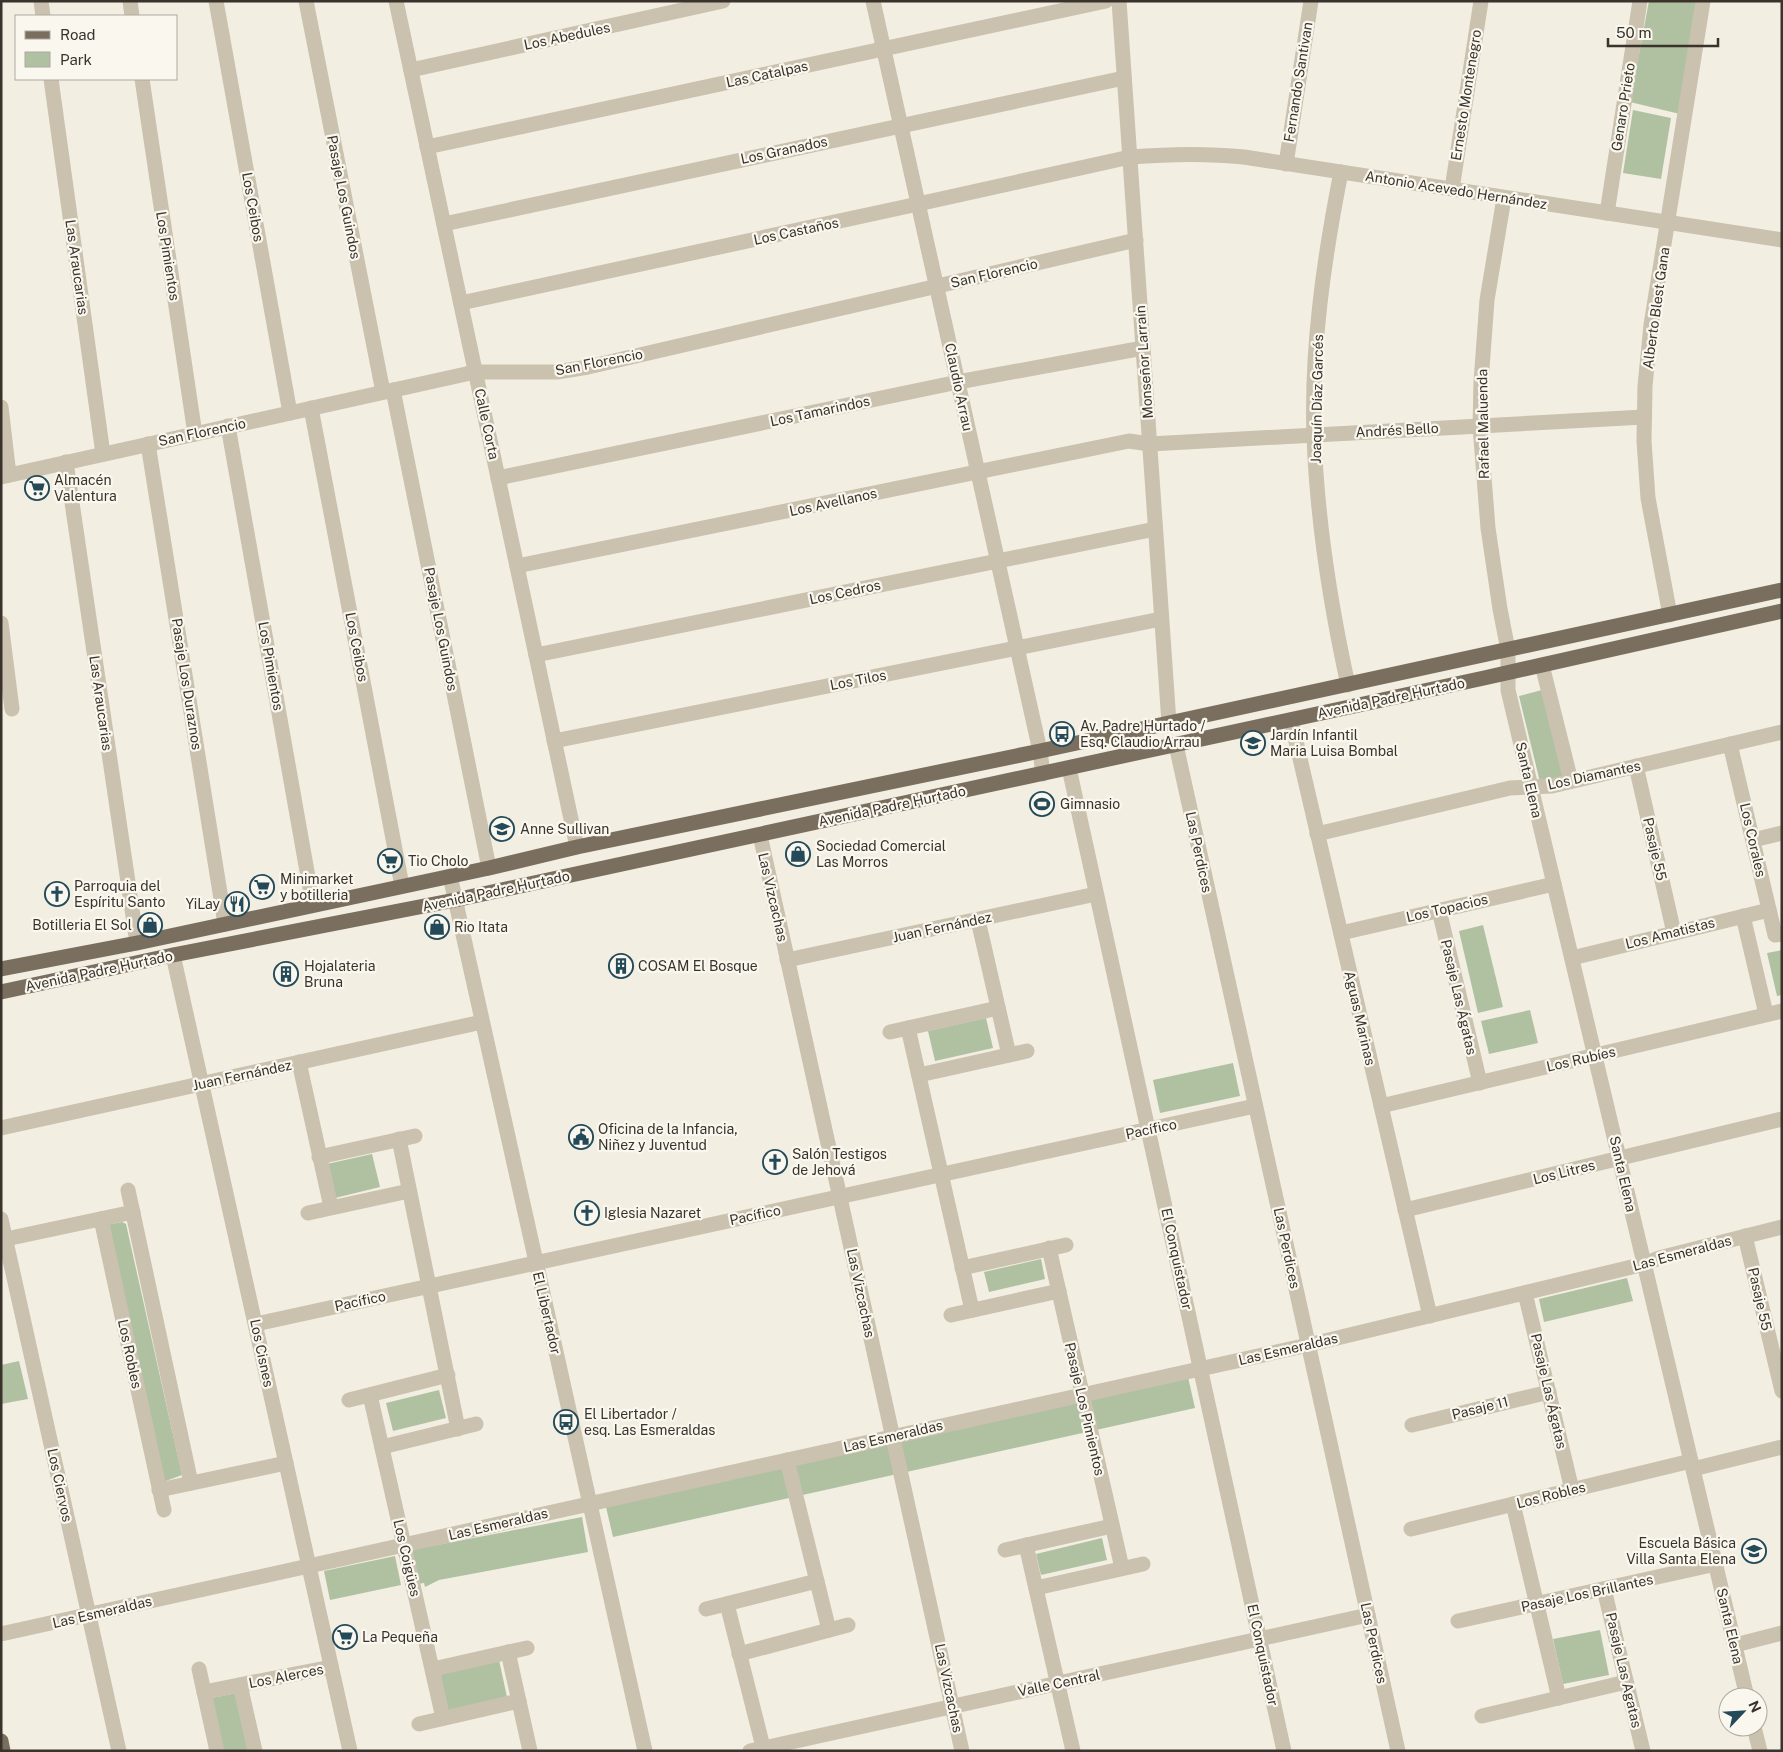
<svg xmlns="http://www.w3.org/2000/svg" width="1783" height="1752" viewBox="0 0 1783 1752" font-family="'Public Sans',sans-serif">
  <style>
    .green { fill: #b0c1a2 }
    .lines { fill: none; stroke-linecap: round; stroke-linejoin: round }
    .minor { stroke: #cac1ae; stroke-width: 15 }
    .major { stroke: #7a6e5e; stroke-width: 15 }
    .labels { text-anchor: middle; stroke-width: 4.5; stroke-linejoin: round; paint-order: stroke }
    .street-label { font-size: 14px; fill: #39332c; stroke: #faf7ef }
    .poi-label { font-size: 14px; fill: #39332c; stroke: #faf7ef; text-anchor: start }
  </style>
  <rect width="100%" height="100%" fill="#f2eee2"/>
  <g class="green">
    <path d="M1649,1H1696L1680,114L1630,102Z"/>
    <path d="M1633,110L1671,118L1661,179L1623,173Z"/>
    <path d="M1542,690L1563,776L1540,782L1519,696Z"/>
    <path d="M1483,925L1503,1007L1478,1013L1459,931Z"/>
    <path d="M1782,950V995L1777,996L1767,953Z"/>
    <path d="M1530,1010L1538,1043L1489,1054L1481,1021Z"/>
    <path d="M986,1018L993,1048L935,1061L928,1031Z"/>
    <path d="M1233,1063L1240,1096L1160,1113L1153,1080Z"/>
    <path d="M372,1154L380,1187L335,1198L327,1164Z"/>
    <path d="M122,1222L126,1224L182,1475L163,1482L106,1225Z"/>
    <path d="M1041,1259L1045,1279L989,1292L984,1272Z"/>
    <path d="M1627,1278L1633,1301L1544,1322L1539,1299Z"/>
    <path d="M19,1361L28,1399L1,1404V1365Z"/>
    <path d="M1188,1377L1195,1408L613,1537L606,1507Z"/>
    <path d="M439,1390L446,1418L393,1431L386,1403Z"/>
    <path d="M582,1517L588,1552L439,1580L425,1587L424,1583L418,1584L411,1550Z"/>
    <path d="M1102,1538L1107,1560L1041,1575L1036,1554Z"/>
    <path d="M395,1556L401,1585L330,1600L324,1571Z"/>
    <path d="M1600,1630L1609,1675L1563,1684L1553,1639Z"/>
    <path d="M499,1660L507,1697L447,1713L439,1675Z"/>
    <path d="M237,1693L249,1751H222L211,1698Z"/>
  </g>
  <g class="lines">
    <g class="minor">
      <path d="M41,1L43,16"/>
      <path d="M130,1L132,16"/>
      <path d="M216,1L290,413"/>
      <path d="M306,1L383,392"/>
      <path d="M396,1L577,847"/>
      <path d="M873,1L1040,751L1043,774"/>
      <path d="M1119,1L1169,723"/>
      <path d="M411,70L723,1"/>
      <path d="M51,79L103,454"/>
      <path d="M142,79L195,434"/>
      <path d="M427,147L1106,1"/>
      <path d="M1286,164L1311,1"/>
      <path d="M1341,172C1324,258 1311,348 1314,436C1317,520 1330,603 1348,685"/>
      <path d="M1452,189L1481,1"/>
      <path d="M1504,198L1487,300L1481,382L1480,426L1488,528L1500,609L1508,650V690L1747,1697"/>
      <path d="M1607,213L1640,1"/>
      <path d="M444,224L1124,78"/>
      <path d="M461,303L918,204L1130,157C1168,154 1206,153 1244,157L1782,240"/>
      <path d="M393,390L489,868"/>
      <path d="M1,407L9,475"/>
      <path d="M311,408L402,886"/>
      <path d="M228,426L313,905"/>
      <path d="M148,444L225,924"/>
      <path d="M66,462L137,943"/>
      <path d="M1,477L475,372H557L588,367L1136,240"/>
      <path d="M498,478L958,382L1143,348"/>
      <path d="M517,566L1129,441L1150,444L1644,417"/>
      <path d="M1670,615L1648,498L1644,441L1645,386L1651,325L1703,1"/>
      <path d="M1,623L12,709"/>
      <path d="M536,655L1155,529"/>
      <path d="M1542,665L1571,781"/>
      <path d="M1291,720L1430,1316"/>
      <path d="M554,741L1161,619"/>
      <path d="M1730,744L1775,935L1782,934"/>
      <path d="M1176,745L1398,1751"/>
      <path d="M1636,766L1674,933"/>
      <path d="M1069,768L1284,1751"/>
      <path d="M1317,834L1510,788L1552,786L1782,732"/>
      <path d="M760,835L962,1751"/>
      <path d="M1753,840L1782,833"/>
      <path d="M450,876L645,1751"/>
      <path d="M1439,910L1480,1083"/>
      <path d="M1743,916L1766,1014"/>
      <path d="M978,920L1009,1055"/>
      <path d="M1341,933L1554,884"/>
      <path d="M173,955L350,1751"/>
      <path d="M1572,958L1769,910"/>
      <path d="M787,960L1096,894"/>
      <path d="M908,1028L972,1310"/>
      <path d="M890,1032L998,1008"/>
      <path d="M299,1062L331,1207"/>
      <path d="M919,1075L1027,1051"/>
      <path d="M1381,1106L1782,1011"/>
      <path d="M1,1128L482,1022"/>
      <path d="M399,1139L458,1429"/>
      <path d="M319,1157L415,1136"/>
      <path d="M128,1190L191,1483"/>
      <path d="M1405,1210L1782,1119"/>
      <path d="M308,1213L409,1191"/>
      <path d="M1,1219L119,1751"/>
      <path d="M101,1219L164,1510"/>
      <path d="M1745,1236L1782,1391"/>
      <path d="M6,1239L133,1212"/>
      <path d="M1049,1248L1122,1568"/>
      <path d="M962,1268L1066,1245"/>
      <path d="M1525,1293L1572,1490"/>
      <path d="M951,1315L1059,1291"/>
      <path d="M256,1324L1255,1106"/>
      <path d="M370,1395L443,1718"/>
      <path d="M349,1400L448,1375"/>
      <path d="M1412,1425L1549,1392"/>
      <path d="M382,1447L476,1424"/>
      <path d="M787,1460L829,1630"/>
      <path d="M1693,1469L1782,1447"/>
      <path d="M159,1490L286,1463"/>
      <path d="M1513,1504L1559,1698"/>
      <path d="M1411,1529L1691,1461"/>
      <path d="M1026,1545L1073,1751"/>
      <path d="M1005,1550L1112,1526"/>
      <path d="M1036,1588L1143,1564"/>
      <path d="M1604,1589L1643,1751"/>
      <path d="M727,1604L764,1751"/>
      <path d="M706,1609L817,1581"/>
      <path d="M1458,1621L1716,1564"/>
      <path d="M1,1634L1308,1345L1644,1264L1659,1258L1782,1227"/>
      <path d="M1735,1645L1782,1633"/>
      <path d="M508,1652L530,1751"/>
      <path d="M739,1654L848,1625"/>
      <path d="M199,1669L217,1751"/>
      <path d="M433,1669L527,1648"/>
      <path d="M240,1685L255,1751"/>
      <path d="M204,1692L331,1667"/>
      <path d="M1482,1716L1626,1682"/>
      <path d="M419,1724L519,1701"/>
      <path d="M1754,1727L1760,1751"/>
      <path d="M750,1751L1368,1615"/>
    </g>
    <g class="major">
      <path d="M1,969L137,943L489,868L577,847L1040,751L1782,590"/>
      <path d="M1,992L173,955L455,900L1484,678L1782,611"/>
      <path d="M1,1741L3,1751"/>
    </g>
  </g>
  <defs>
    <symbol id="supermarket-ring" viewBox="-11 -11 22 22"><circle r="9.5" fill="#faf7ef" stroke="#244a59" stroke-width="1.5"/><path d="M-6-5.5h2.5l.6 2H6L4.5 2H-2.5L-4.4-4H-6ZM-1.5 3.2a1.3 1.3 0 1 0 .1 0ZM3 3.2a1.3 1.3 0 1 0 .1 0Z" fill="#244a59"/></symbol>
    <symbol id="bus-ring" viewBox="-11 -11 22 22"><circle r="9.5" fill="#faf7ef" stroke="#244a59" stroke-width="1.5"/><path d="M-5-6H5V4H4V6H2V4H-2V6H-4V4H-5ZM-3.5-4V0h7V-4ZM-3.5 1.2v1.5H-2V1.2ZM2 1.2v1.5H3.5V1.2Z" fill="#244a59"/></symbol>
    <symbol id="school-ring" viewBox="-11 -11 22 22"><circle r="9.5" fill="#faf7ef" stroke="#244a59" stroke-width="1.5"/><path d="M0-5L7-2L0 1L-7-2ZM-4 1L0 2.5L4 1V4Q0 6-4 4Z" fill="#244a59"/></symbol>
    <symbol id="stadium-ring" viewBox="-11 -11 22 22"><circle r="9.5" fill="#faf7ef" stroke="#244a59" stroke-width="1.5"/><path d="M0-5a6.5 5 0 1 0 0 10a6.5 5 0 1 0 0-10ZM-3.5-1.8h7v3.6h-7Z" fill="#244a59"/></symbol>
    <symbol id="shop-ring" viewBox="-11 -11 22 22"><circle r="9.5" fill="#faf7ef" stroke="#244a59" stroke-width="1.5"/><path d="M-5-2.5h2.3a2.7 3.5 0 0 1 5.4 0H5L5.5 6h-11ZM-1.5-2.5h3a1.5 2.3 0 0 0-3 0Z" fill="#244a59"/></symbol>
    <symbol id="church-ring" viewBox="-11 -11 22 22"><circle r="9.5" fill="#faf7ef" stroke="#244a59" stroke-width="1.5"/><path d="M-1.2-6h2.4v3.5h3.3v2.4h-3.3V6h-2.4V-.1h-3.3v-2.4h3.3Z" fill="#244a59"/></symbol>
    <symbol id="restaurant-ring" viewBox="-11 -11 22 22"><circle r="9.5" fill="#faf7ef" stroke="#244a59" stroke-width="1.5"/><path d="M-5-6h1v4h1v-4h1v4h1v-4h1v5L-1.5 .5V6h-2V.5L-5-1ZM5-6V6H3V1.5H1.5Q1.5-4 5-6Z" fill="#244a59"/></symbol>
    <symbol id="building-ring" viewBox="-11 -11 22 22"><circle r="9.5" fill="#faf7ef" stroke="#244a59" stroke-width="1.5"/><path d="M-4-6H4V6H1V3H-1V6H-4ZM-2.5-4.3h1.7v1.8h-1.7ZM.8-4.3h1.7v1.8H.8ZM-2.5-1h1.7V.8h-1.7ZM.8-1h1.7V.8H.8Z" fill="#244a59"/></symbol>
    <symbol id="civic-ring" viewBox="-11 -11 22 22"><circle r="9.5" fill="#faf7ef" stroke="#244a59" stroke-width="1.5"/><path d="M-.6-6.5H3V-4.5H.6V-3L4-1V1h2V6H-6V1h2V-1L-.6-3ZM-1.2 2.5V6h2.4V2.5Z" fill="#244a59"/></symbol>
  </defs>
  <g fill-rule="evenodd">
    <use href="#supermarket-ring" x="23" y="474" width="28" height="28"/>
    <use href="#bus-ring" x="1048" y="720" width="28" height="28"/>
    <use href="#school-ring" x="1239" y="729" width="28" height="28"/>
    <use href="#stadium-ring" x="1028" y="790" width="28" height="28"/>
    <use href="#school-ring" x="488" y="815" width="28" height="28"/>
    <use href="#shop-ring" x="784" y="840" width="28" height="28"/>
    <use href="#supermarket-ring" x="376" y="847" width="28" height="28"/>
    <use href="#supermarket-ring" x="248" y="873" width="28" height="28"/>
    <use href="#church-ring" x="43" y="880" width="28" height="28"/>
    <use href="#restaurant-ring" x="223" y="890" width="28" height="28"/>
    <use href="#shop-ring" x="136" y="911" width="28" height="28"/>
    <use href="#shop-ring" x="423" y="913" width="28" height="28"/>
    <use href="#building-ring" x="607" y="952" width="28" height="28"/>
    <use href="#building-ring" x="272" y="960" width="28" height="28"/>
    <use href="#civic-ring" x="567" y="1123" width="28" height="28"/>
    <use href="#church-ring" x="761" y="1148" width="28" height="28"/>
    <use href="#church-ring" x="573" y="1199" width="28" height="28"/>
    <use href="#bus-ring" x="552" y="1408" width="28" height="28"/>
    <use href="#school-ring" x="1740" y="1537" width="28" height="28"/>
    <use href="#supermarket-ring" x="331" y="1623" width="28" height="28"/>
  </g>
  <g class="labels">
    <g class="street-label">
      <text transform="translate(567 36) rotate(-12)" y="5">Los Abedules</text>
      <text transform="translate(767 74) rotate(-12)" y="5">Las Catalpas</text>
      <text transform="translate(1298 82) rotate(-81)" y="5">Fernando Santivan</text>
      <text transform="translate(1466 95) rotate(-81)" y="5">Ernesto Montenegro</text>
      <text transform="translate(1623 107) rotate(-81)" y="5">Genaro Prieto</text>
      <text transform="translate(784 150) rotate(-12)" y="5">Los Granados</text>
      <text transform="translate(1456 190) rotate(9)" y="5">Antonio Acevedo Hernández</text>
      <text transform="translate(344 197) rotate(79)" y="5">Pasaje Los Guindos</text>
      <text transform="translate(253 207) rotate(80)" y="5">Los Ceibos</text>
      <text transform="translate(796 231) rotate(-12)" y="5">Los Castaños</text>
      <text transform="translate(168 256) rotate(81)" y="5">Los Pimientos</text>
      <text transform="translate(77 267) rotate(82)" y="5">Las Araucarias</text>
      <text transform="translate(994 273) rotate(-13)" y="5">San Florencio</text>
      <text transform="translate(1656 308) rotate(-82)" y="5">Alberto Blest Gana</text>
      <text transform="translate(599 362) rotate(-11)" y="5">San Florencio</text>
      <text transform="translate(1144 362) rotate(-94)" y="5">Monseñor Larraín</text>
      <text transform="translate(959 387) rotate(78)" y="5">Claudio Arrau</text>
      <text transform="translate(1317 399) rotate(-89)" y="5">Joaquín Díaz Garcés</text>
      <text transform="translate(820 411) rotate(-12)" y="5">Los Tamarindos</text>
      <text transform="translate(487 424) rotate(78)" y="5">Calle Corta</text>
      <text transform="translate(1483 424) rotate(-91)" y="5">Rafael Maluenda</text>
      <text transform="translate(1397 430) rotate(-3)" y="5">Andrés Bello</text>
      <text transform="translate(202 432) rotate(-12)" y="5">San Florencio</text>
      <text transform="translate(833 502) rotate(-12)" y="5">Los Avellanos</text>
      <text transform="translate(845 592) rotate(-12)" y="5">Los Cedros</text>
      <text transform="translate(441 629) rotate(79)" y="5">Pasaje Los Guindos</text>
      <text transform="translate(357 647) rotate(79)" y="5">Los Ceibos</text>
      <text transform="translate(271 666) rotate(80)" y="5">Los Pimientos</text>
      <text transform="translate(858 680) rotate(-11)" y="5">Los Tilos</text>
      <text transform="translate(187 684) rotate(81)" y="5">Pasaje Los Duraznos</text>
      <text transform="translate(1391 698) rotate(-12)" y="5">Avenida Padre Hurtado</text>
      <text transform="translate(101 703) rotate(82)" y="5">Las Araucarias</text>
      <text transform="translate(1594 775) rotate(-12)" y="5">Los Diamantes</text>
      <text transform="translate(1529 780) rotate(77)" y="5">Santa Elena</text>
      <text transform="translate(892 806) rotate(-12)" y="5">Avenida Padre Hurtado</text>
      <text transform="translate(1753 840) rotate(77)" y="5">Los Corales</text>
      <text transform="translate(1655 849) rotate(77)" y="5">Pasaje 55</text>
      <text transform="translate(1199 852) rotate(78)" y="5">Las Perdices</text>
      <text transform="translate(496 891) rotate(-12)" y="5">Avenida Padre Hurtado</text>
      <text transform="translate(773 897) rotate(77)" y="5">Las Vizcachas</text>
      <text transform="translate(1447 908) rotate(-13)" y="5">Los Topacios</text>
      <text transform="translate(942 927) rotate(-12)" y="5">Juan Fernández</text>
      <text transform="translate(1670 933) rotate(-14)" y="5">Los Amatistas</text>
      <text transform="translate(99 971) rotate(-12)" y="5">Avenida Padre Hurtado</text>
      <text transform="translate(1459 997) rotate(77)" y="5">Pasaje Las Ágatas</text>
      <text transform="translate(1360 1018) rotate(77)" y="5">Aguas Marinas</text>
      <text transform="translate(1581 1059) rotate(-13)" y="5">Los Rubíes</text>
      <text transform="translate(242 1075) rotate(-12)" y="5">Juan Fernández</text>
      <text transform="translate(1151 1129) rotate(-12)" y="5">Pacífico</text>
      <text transform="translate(1564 1172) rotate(-14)" y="5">Los Litres</text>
      <text transform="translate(1623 1174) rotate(77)" y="5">Santa Elena</text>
      <text transform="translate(755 1215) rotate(-12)" y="5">Pacífico</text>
      <text transform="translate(1287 1248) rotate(78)" y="5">Las Perdices</text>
      <text transform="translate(1682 1253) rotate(-15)" y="5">Las Esmeraldas</text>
      <text transform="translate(1177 1259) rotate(78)" y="5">El Conquistador</text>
      <text transform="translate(861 1293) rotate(78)" y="5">Las Vizcachas</text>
      <text transform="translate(1760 1299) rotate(77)" y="5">Pasaje 55</text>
      <text transform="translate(360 1301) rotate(-12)" y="5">Pacífico</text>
      <text transform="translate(547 1313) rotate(77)" y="5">El Libertador</text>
      <text transform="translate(1288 1349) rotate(-13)" y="5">Las Esmeraldas</text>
      <text transform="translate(262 1353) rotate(78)" y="5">Los Cisnes</text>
      <text transform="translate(130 1354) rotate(78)" y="5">Los Robles</text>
      <text transform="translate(1549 1391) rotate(77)" y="5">Pasaje Las Ágatas</text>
      <text transform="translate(1480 1408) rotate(-14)" y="5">Pasaje 11</text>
      <text transform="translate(1085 1409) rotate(77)" y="5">Pasaje Los Pimientos</text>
      <text transform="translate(893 1436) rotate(-13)" y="5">Las Esmeraldas</text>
      <text transform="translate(60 1485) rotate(78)" y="5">Los Ciervos</text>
      <text transform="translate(1551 1495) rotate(-14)" y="5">Los Robles</text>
      <text transform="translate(498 1524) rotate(-13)" y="5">Las Esmeraldas</text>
      <text transform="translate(407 1558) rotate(77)" y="5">Los Coigües</text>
      <text transform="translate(1587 1593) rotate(-12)" y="5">Pasaje Los Brillantes</text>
      <text transform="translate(102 1612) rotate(-13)" y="5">Las Esmeraldas</text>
      <text transform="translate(1730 1626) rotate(77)" y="5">Santa Elena</text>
      <text transform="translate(1374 1643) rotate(78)" y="5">Las Perdices</text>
      <text transform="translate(1263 1655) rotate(78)" y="5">El Conquistador</text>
      <text transform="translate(1624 1670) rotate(77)" y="5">Pasaje Las Agatas</text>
      <text transform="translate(286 1676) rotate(-11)" y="5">Los Alerces</text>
      <text transform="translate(1059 1683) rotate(-12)" y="5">Valle Central</text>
      <text transform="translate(949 1688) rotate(78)" y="5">Las Vizcachas</text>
    </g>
    <g class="poi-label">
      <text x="54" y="485">Almacén<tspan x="54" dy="16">Valentura</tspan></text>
      <text x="1080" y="731">Av. Padre Hurtado /<tspan x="1080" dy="16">Esq. Claudio Arrau</tspan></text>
      <text x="1270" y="740">Jardín Infantil<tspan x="1270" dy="16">Maria Luisa Bombal</tspan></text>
      <text x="1060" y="809">Gimnasio</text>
      <text x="520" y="834">Anne Sullivan</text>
      <text x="816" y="851">Sociedad Comercial<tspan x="816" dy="16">Las Morros</tspan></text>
      <text x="408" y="866">Tio Cholo</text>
      <text x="280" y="884">Minimarket<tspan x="280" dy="16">y botilleria</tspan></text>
      <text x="74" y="891">Parroquia del<tspan x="74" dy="16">Espíritu Santo</tspan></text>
      <text x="220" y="909" text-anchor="end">YiLay</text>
      <text x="132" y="930" text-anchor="end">Botilleria El Sol</text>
      <text x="454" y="932">Rio Itata</text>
      <text x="304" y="971">Hojalateria<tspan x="304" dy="16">Bruna</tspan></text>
      <text x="638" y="971">COSAM El Bosque</text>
      <text x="598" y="1134">Oficina de la Infancia,<tspan x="598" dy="16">Niñez y Juventud</tspan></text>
      <text x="792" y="1159">Salón Testigos<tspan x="792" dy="16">de Jehová</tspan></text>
      <text x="604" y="1218">Iglesia Nazaret</text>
      <text x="584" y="1419">El Libertador /<tspan x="584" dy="16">esq. Las Esmeraldas</tspan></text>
      <text x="1736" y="1548" text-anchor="end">Escuela Básica<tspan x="1736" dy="16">Villa Santa Elena</tspan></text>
      <text x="362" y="1642">La Pequeña</text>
    </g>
  </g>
  <rect width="1783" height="1752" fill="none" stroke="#39332c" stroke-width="5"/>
  <rect x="15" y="15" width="162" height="65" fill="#faf7ef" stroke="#ada9a1"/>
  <rect x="25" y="31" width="25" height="8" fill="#7a6e5e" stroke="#ada9a1"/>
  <text x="60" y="40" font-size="15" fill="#39332c">Road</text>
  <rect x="25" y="52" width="25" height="15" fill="#b0c1a2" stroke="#ada9a1"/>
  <text x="60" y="65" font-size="15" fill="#39332c">Park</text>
  <g transform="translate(1743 1712) rotate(65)"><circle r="24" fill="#faf7ef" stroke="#ada9a1"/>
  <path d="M0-4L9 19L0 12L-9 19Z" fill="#244a59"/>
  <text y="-8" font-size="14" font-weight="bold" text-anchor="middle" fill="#39332c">N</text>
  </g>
  <path d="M1608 38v8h110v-8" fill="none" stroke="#39332c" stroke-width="2.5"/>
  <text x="1616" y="38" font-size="15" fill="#39332c" stroke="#faf7ef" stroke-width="4" paint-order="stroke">50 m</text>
</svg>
